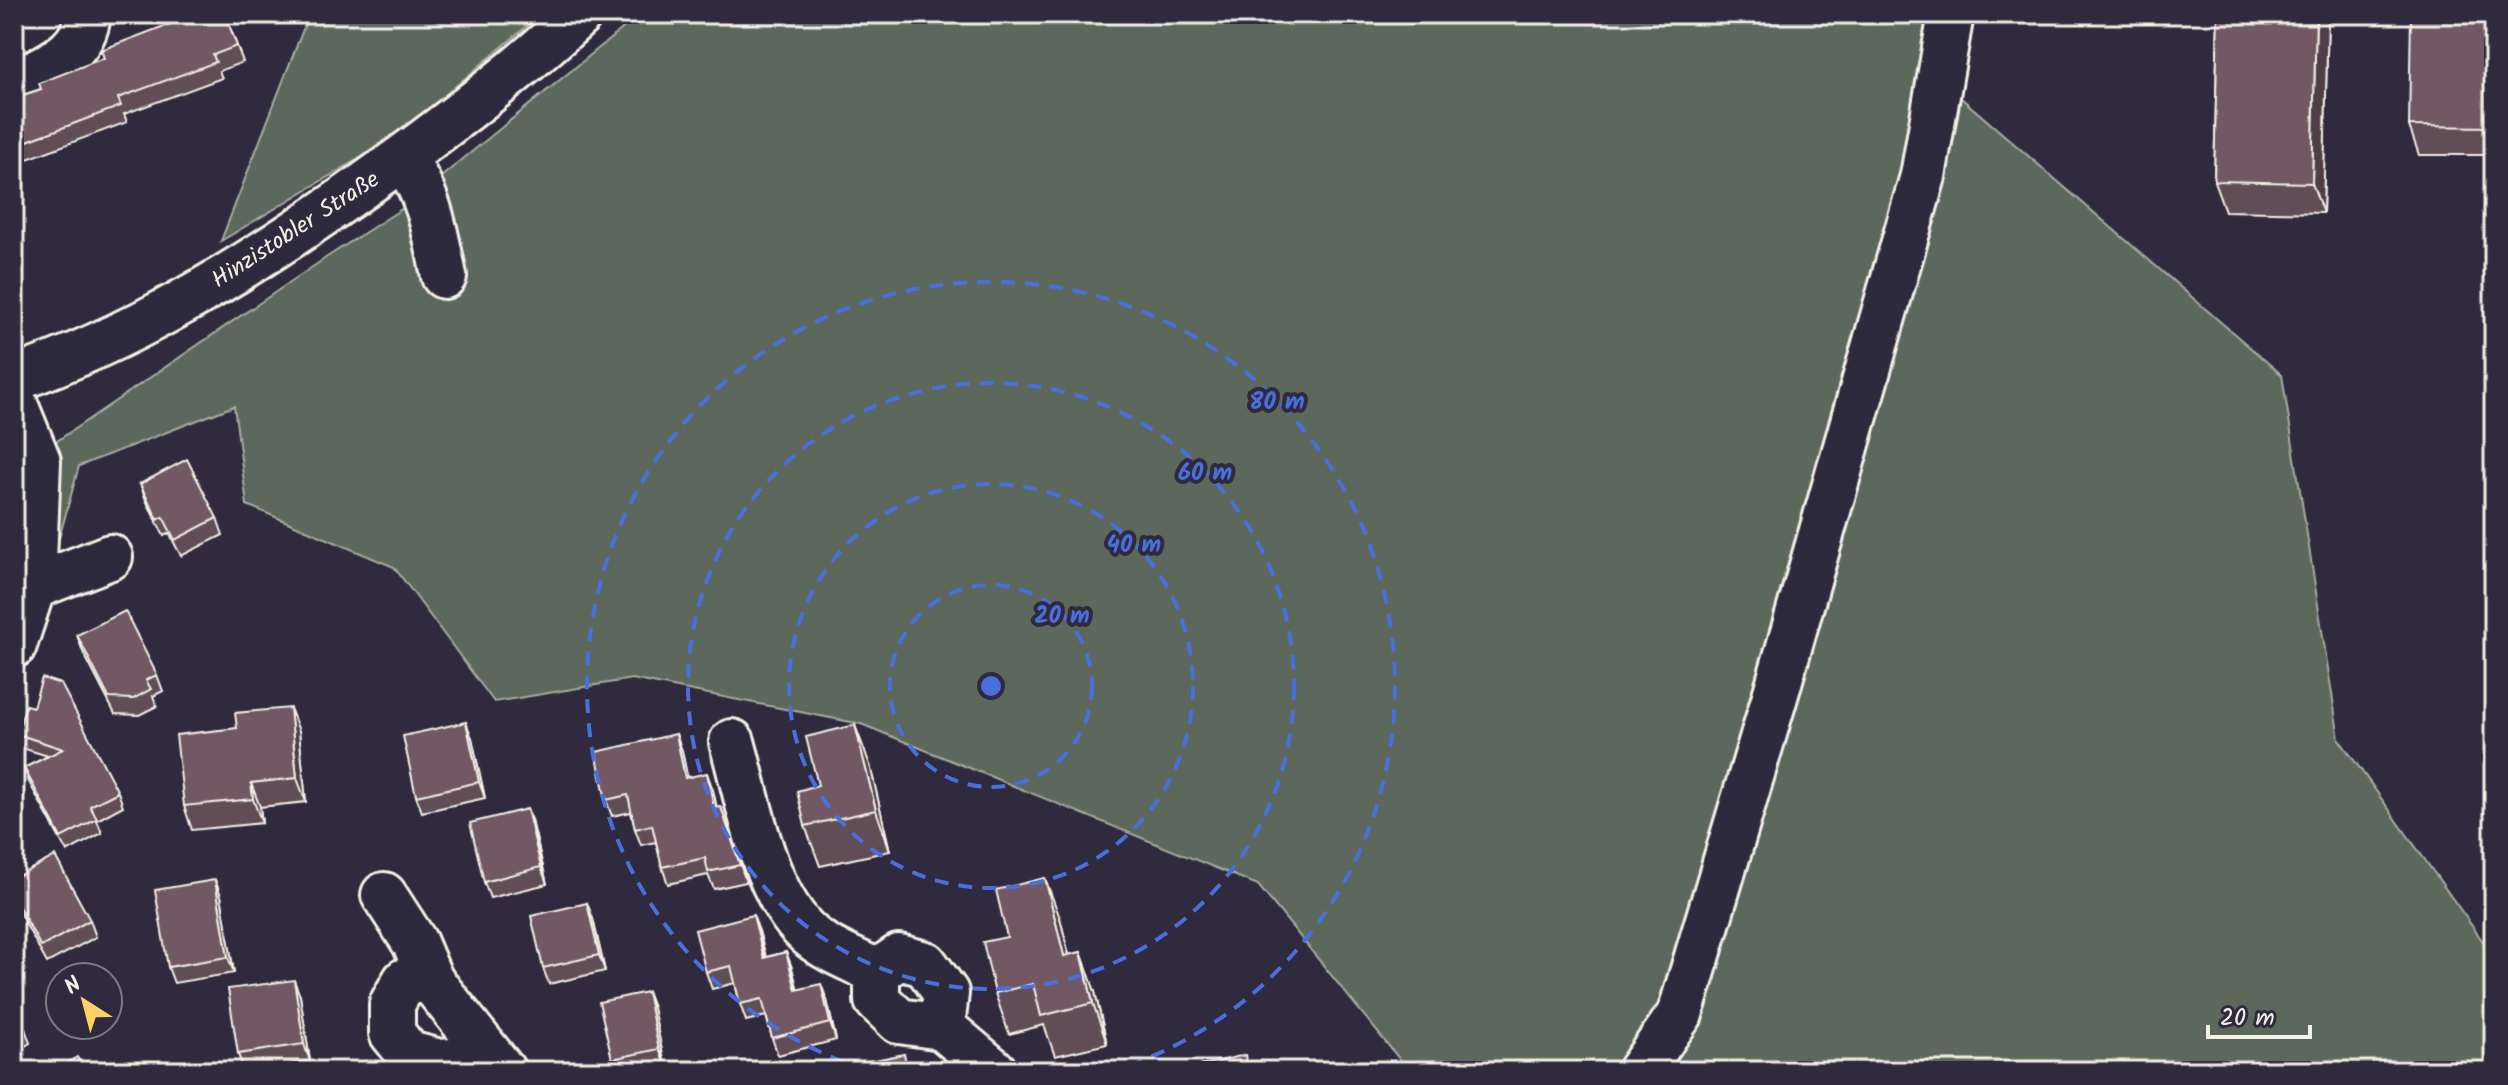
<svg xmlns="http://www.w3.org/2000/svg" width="2508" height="1085" viewBox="0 0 2508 1085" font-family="Kalam,sans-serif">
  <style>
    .green { fill: #5d675b; stroke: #a8aca2; stroke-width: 2 }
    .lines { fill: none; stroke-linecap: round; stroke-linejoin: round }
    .minor-casing { stroke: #f4f1e8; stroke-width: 50 }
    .minor { stroke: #2f2a3d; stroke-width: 44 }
    .wall { fill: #614d56; stroke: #f4f1e8; stroke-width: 2 }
    .shaded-wall { fill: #4f3e46; stroke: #f4f1e8; stroke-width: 2 }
    .building { fill: #715964; stroke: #f4f1e8; stroke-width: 2 }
    .ring { fill: none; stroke: #486fdb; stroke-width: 4; stroke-dasharray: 14 10 }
    .labels { text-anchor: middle; stroke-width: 8; stroke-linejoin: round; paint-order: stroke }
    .street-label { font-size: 24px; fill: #f4f1e8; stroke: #2f2a3d }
    .centre { fill: #486fdb; stroke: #2f2a3d; stroke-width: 4 }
    .ring-label { font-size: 24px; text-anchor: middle; font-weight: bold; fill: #486fdb; stroke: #2f2a3d; stroke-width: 8; stroke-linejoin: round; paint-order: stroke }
  </style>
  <rect width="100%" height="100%" fill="#2f2a3d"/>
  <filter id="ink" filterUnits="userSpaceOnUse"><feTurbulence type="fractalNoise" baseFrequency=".0125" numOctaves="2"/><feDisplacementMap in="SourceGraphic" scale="16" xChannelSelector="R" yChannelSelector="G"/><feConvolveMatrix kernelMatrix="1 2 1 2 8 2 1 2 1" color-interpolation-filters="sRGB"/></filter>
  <g filter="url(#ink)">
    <g class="green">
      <path d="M309,14H541L398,135L221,241Z"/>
      <path d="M636,14H1970L1960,97L2282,375L2339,739L2494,957V1071H1409L1258,885L861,724L632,679L494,702L394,567L247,505L234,406L79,466L54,557L48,447L327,257L403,208L621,30Z"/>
    </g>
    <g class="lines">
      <defs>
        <g id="minor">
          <path d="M14,84C46,66 84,55 88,14"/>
          <path d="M403,158C430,195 435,232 444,276"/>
          <path d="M14,379C132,338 238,273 340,202C423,144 505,83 580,14"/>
          <path d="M14,402L38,461L33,587L14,645"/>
          <path d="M33,587L110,557"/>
          <path d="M732,742C749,801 763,896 812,937C830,952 857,961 877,972L899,957L925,964L946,993L942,1027L994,1071"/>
          <path d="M384,895L415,943L431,981"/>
          <path d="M877,972V1000L899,1021L942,1027"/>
          <path d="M492,1058L440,1062L409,1054L392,1033V1004L405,981H431L503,1071"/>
          <path d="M1640,1071L1680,1014L1776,693L1923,176L1951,14"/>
        </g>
      </defs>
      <use href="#minor" class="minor-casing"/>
      <use href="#minor" class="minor"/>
    </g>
    <g class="wall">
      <path d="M225,14L243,62L219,71L222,78L124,114L127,122L19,162L26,179L14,183V98L41,89L104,58Z"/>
      <path d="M2218,14H2328L2323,213L2225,211L2214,181Z"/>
      <path d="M2494,14V155H2419L2409,126Z"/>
      <path d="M140,484L217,518L223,535L181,556L169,533L164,536L146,500Z"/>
      <path d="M77,635L157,675L163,691L153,696L157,706L139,715L115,714L83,652Z"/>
      <path d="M33,707L118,792L123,806L97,820L102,833L67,852L29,782L24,768L48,756L22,748L17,734Z"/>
      <path d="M299,731L306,802L260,807L262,823L192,830L184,806Z"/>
      <path d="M676,734L682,751L687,777L713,790L717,808L721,807L746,882L714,889L708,875L668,884L662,867L656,842L641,845L635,829L631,812L612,816L606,800Z"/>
      <path d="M472,738L485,798L422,812L416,796Z"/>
      <path d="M870,765L890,851L820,866L805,826L818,785Z"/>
      <path d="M533,825L547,884L490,898L484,882Z"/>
      <path d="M14,878L90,920L96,937L47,963L14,903Z"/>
      <path d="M215,880L221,896L234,973L174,983L168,967Z"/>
      <path d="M587,903L593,919L605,971L549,984L543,968Z"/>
      <path d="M1060,918L1069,955L1081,952L1095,992L1107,1044L1055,1056L1044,1025L1009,1034L995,993L1007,937Z"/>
      <path d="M759,931L766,957L786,952L792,968L798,990L827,1000L836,1040L778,1055L772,1038L766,1016L746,1021L740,1004L735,983L712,989L706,972Z"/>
      <path d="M647,992L653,1008L665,1065L640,1071H616L612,1059Z"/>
      <path d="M300,996L310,1061L244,1071L238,1054Z"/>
      <path d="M14,1006L22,1020L30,1043L14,1053Z"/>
    </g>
    <g class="shaded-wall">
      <path d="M2316,14H2328L2323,213L2312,183Z"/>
      <path d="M290,708L299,731L306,802L297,778Z"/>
      <path d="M466,722L472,738L485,798L479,782Z"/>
      <path d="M855,725L870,765L890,851L876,810Z"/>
      <path d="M676,734L682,751L691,794L685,778Z"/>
      <path d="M707,773L713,790L720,825L714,808Z"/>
      <path d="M251,783L260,807L262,823L253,799Z"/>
      <path d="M527,809L533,825L547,884L541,867Z"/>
      <path d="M1045,878L1060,918L1079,996L1064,956Z"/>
      <path d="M215,880L221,896L234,973L228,957Z"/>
      <path d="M587,903L593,919L605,971L599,955Z"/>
      <path d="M753,915L759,931L770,974L764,958Z"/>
      <path d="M786,952L792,968L802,1007L796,990Z"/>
      <path d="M1081,952L1095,992L1107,1044L1093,1003Z"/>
      <path d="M294,980L300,996L310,1061L304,1044Z"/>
      <path d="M821,984L827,1000L836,1040L830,1023Z"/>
      <path d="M647,992L653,1008L665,1065L659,1049Z"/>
    </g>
    <g class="building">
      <path d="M196,14H225L237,46L213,55L216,62L118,98L121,106L14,146V98L41,89L39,83L104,58L101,50Z"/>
      <path d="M2218,14H2316L2312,183L2214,181Z"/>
      <path d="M2411,14H2494V127L2409,126Z"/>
      <path d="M14,147L20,163L14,165Z"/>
      <path d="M187,459L217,518L175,540L163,517L158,520L140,484Z"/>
      <path d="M125,611L157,675L146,680L151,689L133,699L109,698L77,635Z"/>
      <path d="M42,678L61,684L118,792L90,806L97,819L61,838L24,768L63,749L17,734L26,705L33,707Z"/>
      <path d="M290,708L297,778L251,783L253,799L184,806L176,735L237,728L235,713Z"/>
      <path d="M466,722L479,782L416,796L403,736Z"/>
      <path d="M855,725L876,810L805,826L797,791L818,785L806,737Z"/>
      <path d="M676,734L685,778L707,773L714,808L721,807L740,865L708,872L705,858L662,867L652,825L635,829L628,795L606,800L596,752Z"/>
      <path d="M527,809L541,867L484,882L470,823Z"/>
      <path d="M55,856L90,920L41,947L14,898V878Z"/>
      <path d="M1045,878L1064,956L1081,952L1093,1003L1041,1016L1033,984L995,993L983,942L1007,937L996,890Z"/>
      <path d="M215,880L228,957L168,967L155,890Z"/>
      <path d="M587,903L599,955L543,968L531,916Z"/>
      <path d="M753,915L764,958L786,952L796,990L821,984L830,1023L772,1038L762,999L740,1004L731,966L706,972L695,930Z"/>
      <path d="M294,980L304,1044L238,1054L228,989Z"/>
      <path d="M647,992L659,1049L612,1059L599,1002Z"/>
      <path d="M14,1006L22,1020L14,1024Z"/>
      <path d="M904,1054L908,1071H852L851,1065Z"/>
      <path d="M1245,1055L1248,1071H1195L1194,1067Z"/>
      <path d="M77,1057L85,1071H53Z"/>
    </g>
  </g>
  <g class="ring">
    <circle cx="991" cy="686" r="101"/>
    <circle cx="991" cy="686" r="202"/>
    <circle cx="991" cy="686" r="303"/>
    <path d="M866 1070A404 404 0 1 1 1116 1070"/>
  </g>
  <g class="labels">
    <g class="street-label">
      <text transform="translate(295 229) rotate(-33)" y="8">Hinzistobler Straße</text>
    </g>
  </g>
  <circle cx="991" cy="686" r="12" class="centre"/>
  <g class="ring-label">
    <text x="1277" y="409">80 m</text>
    <text x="1205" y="480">60 m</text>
    <text x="1134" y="552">40 m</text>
    <text x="1062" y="623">20 m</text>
  </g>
  <rect width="2508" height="1085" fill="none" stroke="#2f2a3d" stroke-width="48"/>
  <rect x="24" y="24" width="2460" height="1037" fill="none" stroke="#f4f1e8" stroke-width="3" filter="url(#ink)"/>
  <g transform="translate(84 1001) rotate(324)"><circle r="38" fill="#2f2a3d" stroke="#7e7a81" stroke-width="2"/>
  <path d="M0-6L14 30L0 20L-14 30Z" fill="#ffd166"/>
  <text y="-12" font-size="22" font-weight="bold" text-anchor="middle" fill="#f4f1e8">N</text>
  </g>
  <path d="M2208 1025v12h102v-12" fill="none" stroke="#f4f1e8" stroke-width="4"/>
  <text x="2220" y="1025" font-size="24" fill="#f4f1e8" stroke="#2f2a3d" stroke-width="6" paint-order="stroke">20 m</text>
</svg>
